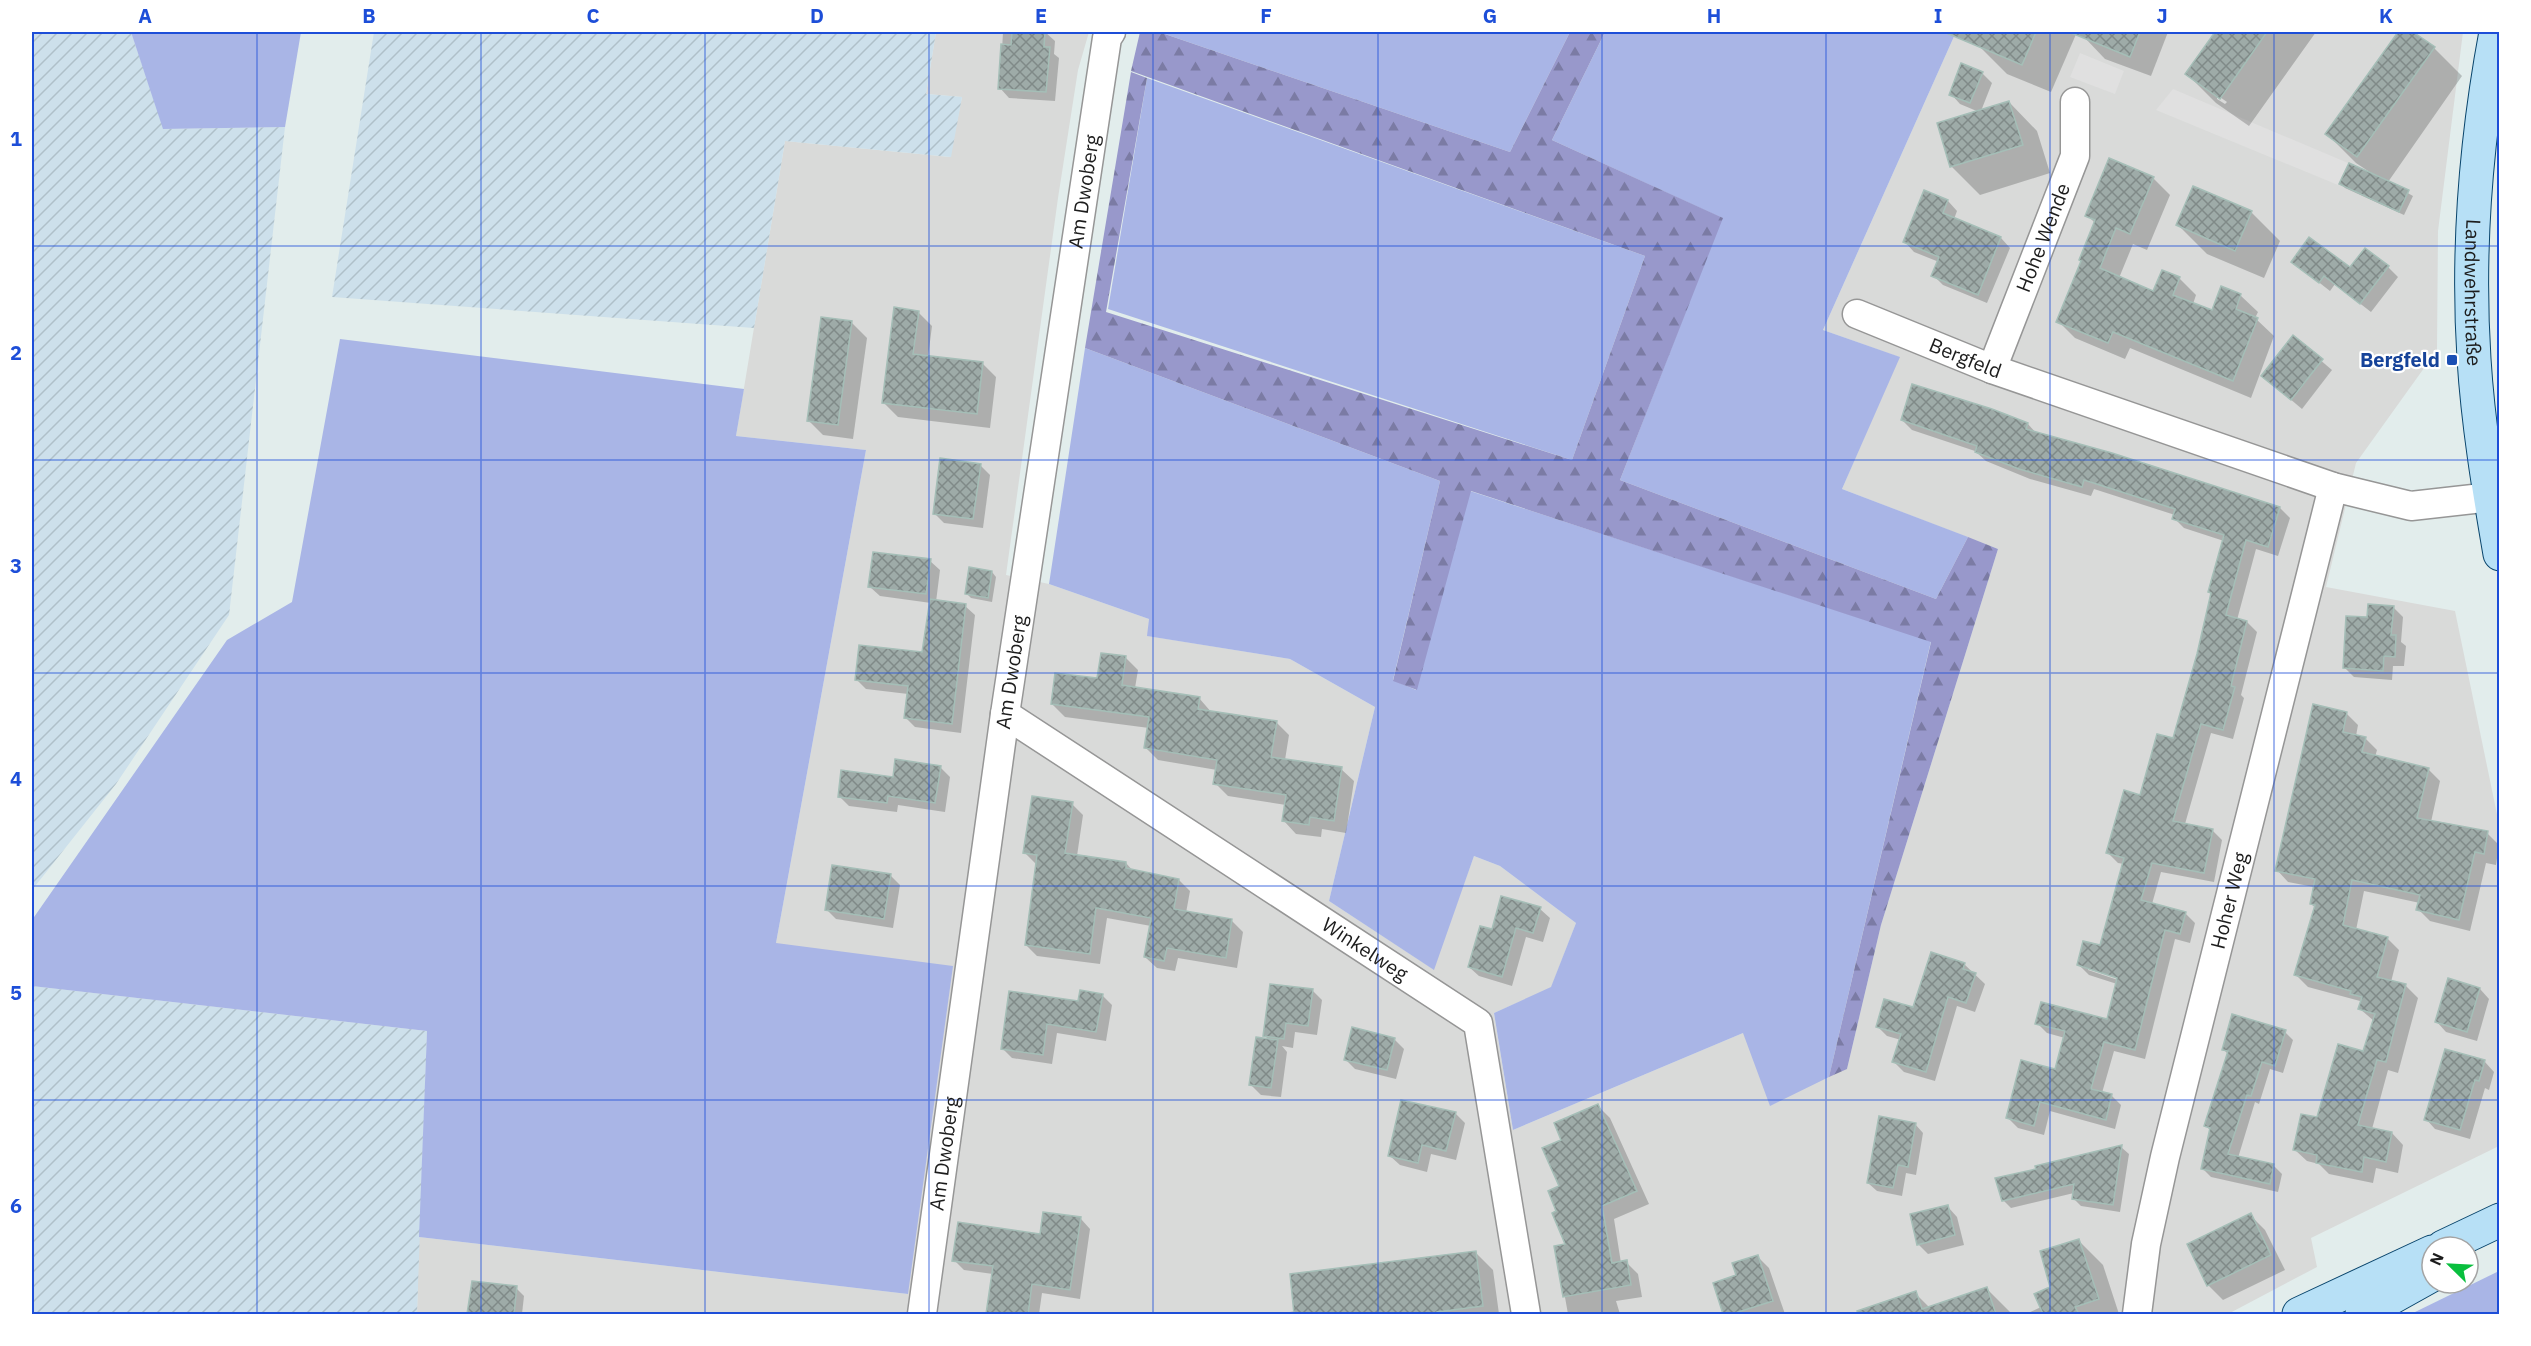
<svg xmlns="http://www.w3.org/2000/svg" width="2531" height="1346" viewBox="0 0 2531 1346" font-family="'IBM Plex Sans',sans-serif">
  <style>
    .residential { fill: #d9dad9 }
    .farmland { fill: url(#farmland-furrows) }
    .grass { fill: #a9b5e6 }
    .forest { fill: url(#forest-firs) }
    .parking { fill: #e0e0e0 }
    .shadow { fill: #0003; fill-rule: evenodd }
    .building { fill: url(#building-cross-hatch); stroke: #a5beb7; stroke-width: 1.5 }
    .lines { fill: none; stroke-linecap: round; stroke-linejoin: round }
    .street-casing { stroke: #969696; stroke-width: 31 }
    .secondary-casing { stroke: #09456c; stroke-width: 35 }
    .street { stroke: #fff; stroke-width: 28 }
    .secondary { stroke: #b7e0f6; stroke-width: 33 }
    .grid { fill: none; stroke: #1d4ed8; stroke-width: 1.5; stroke-opacity: 0.55 }
    .transit-dot { fill: #1a4fb4; stroke: #fff; stroke-width: 2 }
    .labels { text-anchor: middle; stroke-width: 4.5; stroke-linejoin: round; paint-order: stroke }
    .street-label { font-size: 20px; fill: #1c1c1c; stroke: #fff }
    .transit-label { font-size: 20px; font-weight: bold; fill: #164399; stroke: #fff; text-anchor: end }
    .neatline { fill: none; stroke: #1d4ed8; stroke-width: 2 }
    .grid-label { font-size: 20px; text-anchor: middle; font-weight: bold; fill: #1d4ed8 }
  </style>
  <defs>
    <pattern id="farmland-furrows" width="10" height="10" patternUnits="userSpaceOnUse" patternTransform="scale(1.5)"><rect width="10" height="10" fill="#cde0eb"/><path d="M-1 1l2-2M0 10L10 0M9 11l2-2" fill="none" stroke="#afc0c9"/></pattern>
    <pattern id="forest-firs" width="22" height="20" patternUnits="userSpaceOnUse" patternTransform="scale(1.5)"><rect width="22" height="20" fill="#9898cb"/><path d="M5 1l3.5 6h-7zM16 11l3.5 6h-7z" fill="#7b7ba4"/></pattern>
    <pattern id="building-cross-hatch" width="8" height="8" patternUnits="userSpaceOnUse" patternTransform="scale(1.5)"><rect width="8" height="8" fill="#9eaba8"/><path d="M0 0l8 8M0 8l8-8" fill="none" stroke="#808a88"/></pattern>
  </defs>
  <rect width="100%" height="100%" fill="#e2edec"/>
  <path class="residential" d="M936,32H1089L1078,70L1058,198L1006,575L1049,584L1149,619L1148,636L1290,659L1375,707L1329,901L1433,969L1474,856L1500,866L1576,923L1551,988L1494,1013L1513,1130L1743,1033L1847,1069L1881,925L1998,549L1842,489L1899,357L1823,330L1956,32H2463L2438,231L2437,350L2356,463L2326,587L2455,611L2499,824V1146L2311,1238L2317,1267L2228,1314H417L419,1237L908,1294L776,943L866,450L736,436L785,141L950,157L962,97L926,94Z"/>
  <g class="farmland">
    <path d="M32,32H131L164,129L285,127L229,615L116,784L32,890Z"/>
    <path d="M374,32H936L926,94L962,97L951,157L785,141L754,328L332,297Z"/>
    <path d="M32,986L427,1031L417,1314H32Z"/>
  </g>
  <g class="grass">
    <path d="M131,32H301L285,127L163,129Z"/>
    <path d="M1159,32H1570L1510,152Z"/>
    <path d="M1605,32H1956L1823,330L1900,357L1842,489L1968,537L1936,599L1620,480L1722,218L1552,140Z"/>
    <path d="M1147,78L1645,256L1572,460L1108,309Z"/>
    <path d="M340,339L744,389L736,436L866,450L776,943L953,966L908,1294L419,1237L427,1031L32,986V920L227,640L292,602Z"/>
    <path d="M1085,348L1440,481L1393,680L1416,690L1470,491L1931,641L1829,1077L1770,1106L1743,1033L1513,1130L1494,1013L1551,987L1576,923L1500,866L1474,856L1434,970L1329,901L1375,707L1290,659L1147,636L1149,619L1049,584Z"/>
    <path d="M2499,1271V1314H2411Z"/>
  </g>
  <path class="forest" d="M1140,32H1159L1510,152L1570,32H1605L1552,140L1723,218L1620,480L1936,599L1968,537L1998,549L1881,925L1847,1069L1829,1077L1931,642L1471,491L1417,690L1393,681L1440,481L1085,348L1131,72L1147,78L1106,312L1572,460L1645,256L1131,71Z"/>
  <g class="parking">
    <path d="M2080,53L2124,71L2115,94L2070,77Z"/>
    <path d="M2173,89L2348,163L2338,185L2156,110Z"/>
  </g>
  <g class="shadow">
    <path d="M1003,32H1045L1055,41L1054,54L1059,58L1055,101L1009,98L1000,88Z"/>
    <path d="M1981,32H2077L2051,92L2007,74L1978,45Z"/>
    <path d="M2088,32H2168L2151,76L2105,59L2085,38Z"/>
    <path d="M2217,32H2316L2249,126L2216,103L2187,74ZM2217,95L2227,102L2225,104L2217,99Z"/>
    <path d="M2400,32H2410L2434,48L2462,76L2388,182L2413,196L2404,215L2345,188L2341,184L2368,171L2356,163L2327,134Z"/>
    <path d="M1982,73L1992,83L1981,111L2009,102L2037,131L2050,173L1980,195L1952,167L1938,124L1979,112L1960,104L1951,94Z"/>
    <path d="M2153,178L2170,195L2147,250L2133,244L2119,278L2154,293L2179,278L2196,295L2193,304L2212,312L2240,295L2258,312L2255,318L2274,336L2251,398L2130,348L2125,359L2075,338L2058,321L2083,262L2095,223L2087,215Z"/>
    <path d="M1925,192L1948,201L1957,211L1954,219L2001,238L2010,248L1987,303L1943,285L1933,275L1939,262L1914,252L1905,242Z"/>
    <path d="M2251,212L2280,241L2264,278L2207,254L2178,225Z"/>
    <path d="M2293,262L2350,269L2388,267L2398,277L2371,312L2335,284L2330,291Z"/>
    <path d="M918,312L932,326L928,357L982,363L996,377L990,428L898,417L884,403Z"/>
    <path d="M852,323L867,338L853,439L823,435L808,420Z"/>
    <path d="M2293,337L2332,370L2302,409L2263,376Z"/>
    <path d="M1991,410L2028,424L2037,434L2280,508L2290,518L2278,556L2256,549L2237,620L2247,622L2257,632L2241,695L2244,698L2233,739L2211,733L2185,824L2212,830L2222,840L2214,882L2161,872L2152,904L2185,913L2195,923L2190,943L2175,939L2145,1059L2114,1051L2102,1093L2111,1095L2121,1105L2115,1129L2050,1111L2044,1135L2018,1128L2008,1118L2056,1071L2065,1038L2047,1033L2037,1023L2108,1021L2117,984L2089,975L2079,965L2101,947L2124,864L2118,863L2108,853L2174,740L2198,654L2224,541L2184,528L2174,518L2175,515L2094,489L2091,496L2030,479L1986,461L1975,451L1912,430L1902,420ZM2088,967L2125,979L2124,982L2088,970Z"/>
    <path d="M981,466L990,475L983,528L944,523L934,513Z"/>
    <path d="M930,561L940,570L936,602L965,606L975,615L961,733L915,727L905,717L908,694L866,689L857,680L924,654L931,603L880,596L870,587Z"/>
    <path d="M992,572L996,577L992,602L971,598L967,594Z"/>
    <path d="M2393,607L2403,617L2401,642L2406,646L2404,666H2393L2392,680L2354,677L2344,667L2368,619Z"/>
    <path d="M1125,657L1138,670L1135,688L1199,698L1212,713L1276,722L1289,735L1285,760L1341,769L1354,781L1346,833L1322,829L1321,837L1296,834L1284,821L1286,805L1228,796L1215,783L1217,770L1158,760L1146,748L1149,728L1065,717L1052,704L1099,680Z"/>
    <path d="M2346,713L2358,725L2356,736L2365,738L2377,750L2375,757L2428,769L2440,781L2431,822L2487,833L2499,845L2496,865L2486,863L2470,931L2430,921L2418,909L2420,903L2364,891L2356,930L2387,938L2399,950L2391,982L2406,986L2418,998L2398,1073L2388,1070L2372,1129L2392,1133L2403,1145L2398,1173L2376,1168L2373,1183L2329,1174L2319,1164L2307,1161L2295,1150L2364,1053L2374,1021L2360,1009V1001L2308,987L2296,975L2316,908L2311,904L2314,887L2288,882L2277,870Z"/>
    <path d="M940,767L950,777L945,812L898,805L897,812L849,806L839,796Z"/>
    <path d="M1072,804L1083,815L1077,856L1126,863L1134,872L1179,880L1190,891L1186,913L1232,921L1243,932L1237,968L1178,958L1175,971L1157,968L1145,957L1151,926L1107,918L1100,964L1037,956L1026,945L1036,864L1025,853Z"/>
    <path d="M890,875L900,885L893,928L836,919L826,909Z"/>
    <path d="M1540,909L1550,918L1543,942L1526,937L1512,986L1479,976L1469,967L1493,931Z"/>
    <path d="M1964,964L1985,984L1975,1012L1957,1006L1935,1081L1904,1072L1894,1062L1901,1040L1887,1036L1877,1026L1914,1009Z"/>
    <path d="M2480,989L2489,999L2477,1041L2446,1032L2437,1022Z"/>
    <path d="M1312,990L1322,1000L1317,1035L1295,1032L1293,1048L1282,1046L1287,1052L1281,1097L1261,1095L1251,1085L1270,1041L1265,1036Z"/>
    <path d="M1103,996L1112,1005L1106,1041L1057,1033L1052,1064L1012,1058L1002,1048L1079,1003Z"/>
    <path d="M2285,1032L2293,1040L2283,1073L2270,1069L2259,1104L2255,1102L2238,1158L2273,1165L2282,1174L2278,1192L2211,1177L2203,1169L2211,1131L2206,1126L2228,1054L2223,1049Z"/>
    <path d="M1394,1039L1404,1049L1396,1079L1355,1069L1345,1059Z"/>
    <path d="M2446,1050L2485,1062L2494,1072L2489,1090L2485,1088L2470,1139L2435,1129L2426,1119Z"/>
    <path d="M1598,1106L1610,1118L1649,1204L1614,1219L1621,1263L1626,1262L1638,1274L1642,1297L1616,1301L1620,1314H1568L1556,1247L1567,1245L1558,1212L1563,1141Z"/>
    <path d="M1455,1113L1465,1123L1456,1160L1431,1154L1427,1172L1400,1165L1390,1156Z"/>
    <path d="M1915,1124L1923,1133L1916,1175L1906,1173L1902,1196L1877,1191L1868,1183Z"/>
    <path d="M2121,1147L2129,1154L2120,1212L2081,1206L2074,1199V1193L2011,1208L2003,1200Z"/>
    <path d="M1948,1207L1957,1217L1964,1245L1928,1254L1918,1244Z"/>
    <path d="M2250,1215L2265,1230L2285,1270L2223,1300L2208,1285Z"/>
    <path d="M1081,1219L1090,1229L1080,1299L1042,1293L1039,1314H987L993,1274L964,1270L954,1260L1041,1236Z"/>
    <path d="M2078,1240L2103,1265L2119,1314H2026L2041,1307Z"/>
    <path d="M1475,1252L1493,1270L1499,1314H1276L1296,1311Z"/>
    <path d="M1757,1256L1769,1268L1785,1314H1725L1715,1284L1738,1276Z"/>
    <path d="M473,1282L516,1288L524,1296L522,1314H469Z"/>
    <path d="M1987,1289L2012,1314H1900L1895,1300L1915,1293L1930,1308Z"/>
  </g>
  <g class="building">
    <path d="M1012,32H1045L1044,47H1050L1046,92L998,89L1001,44L1011,45Z"/>
    <path d="M1944,32H2036L2022,65Z"/>
    <path d="M2069,32H2140L2130,57Z"/>
    <path d="M2215,32H2267L2220,99L2185,74Z"/>
    <path d="M2398,32H2413L2435,47L2357,157L2325,134Z"/>
    <path d="M1961,63L1983,72L1970,103L1949,95Z"/>
    <path d="M2009,101L2023,145L1950,167L1937,123Z"/>
    <path d="M2109,158L2154,177L2130,234L2116,228L2100,268L2153,291L2162,270L2180,277L2173,295L2212,310L2221,286L2241,294L2236,309L2258,318L2233,381L2113,332L2108,343L2056,322L2081,261L2079,260L2095,220L2085,216Z"/>
    <path d="M2349,163L2409,190L2399,212L2339,184Z"/>
    <path d="M2193,186L2252,211L2235,251L2176,225Z"/>
    <path d="M1924,190L1948,200L1943,213L2001,237L1978,295L1931,276L1939,257L1903,242Z"/>
    <path d="M2309,237L2350,267L2365,248L2389,266L2360,304L2324,276L2319,283L2291,262Z"/>
    <path d="M894,307L919,311L913,354L983,362L977,414L882,403Z"/>
    <path d="M821,317L852,321L838,425L807,421Z"/>
    <path d="M2293,335L2323,359L2291,400L2261,376Z"/>
    <path d="M1912,384L1992,409L2028,423L2026,429L2112,453L2280,507L2268,547L2246,540L2226,615L2247,621L2231,686L2235,687L2223,730L2201,724L2173,821L2213,829L2204,873L2152,863L2141,900L2186,912L2180,934L2165,930L2135,1050L2104,1042L2091,1089L2112,1094L2106,1120L2040,1102L2034,1126L2006,1118L2021,1060L2055,1069L2065,1031L2035,1024L2041,1002L2107,1019L2117,978L2077,965L2083,941L2100,945L2124,858L2106,853L2124,790L2140,795L2157,734L2173,738L2197,654L2211,593L2208,592L2224,535L2172,519L2175,509L2084,480L2082,487L2019,469L1975,452L1977,446L1901,420Z"/>
    <path d="M940,458L981,464L973,519L933,514Z"/>
    <path d="M873,552L931,559L926,594L868,587Z"/>
    <path d="M969,567L992,571L988,598L965,594Z"/>
    <path d="M930,599L966,604L952,724L904,718L908,686L855,680L859,645L922,652Z"/>
    <path d="M2368,604L2394,606L2391,635H2396L2395,657L2384,656L2383,671L2343,668L2346,616L2367,617Z"/>
    <path d="M1101,653L1126,656L1122,685L1200,697L1198,709L1277,721L1271,757L1342,767L1334,821L1310,817L1309,825L1282,821L1286,795L1213,784L1217,760L1144,748L1149,717L1051,704L1055,673L1097,678Z"/>
    <path d="M2313,704L2347,712L2343,732L2366,737L2362,752L2429,768L2417,818L2488,831L2484,854L2475,852L2459,920L2416,910L2420,895L2352,880L2343,925L2388,937L2377,977L2406,984L2386,1062L2377,1060L2358,1125L2392,1132L2386,1162L2364,1157L2362,1172L2316,1163L2317,1155L2293,1150L2301,1114L2317,1117L2338,1044L2363,1051L2375,1014L2358,1009L2362,997L2350,994L2351,991L2294,975L2315,905L2310,904L2315,879L2275,871Z"/>
    <path d="M895,759L941,766L935,803L888,796L887,803L838,797L841,770L893,777Z"/>
    <path d="M1032,796L1073,802L1065,853L1126,862V868L1179,879L1174,909L1232,919L1226,958L1167,948L1164,961L1144,957L1151,918L1096,908L1090,954L1025,945L1037,855L1023,853Z"/>
    <path d="M832,865L891,874L884,919L825,910Z"/>
    <path d="M1501,896L1541,907L1533,933L1516,928L1502,977L1468,967L1480,926L1492,929Z"/>
    <path d="M1931,952L1965,963L1963,969L1976,973L1966,1003L1948,997L1926,1072L1892,1062L1901,1034L1876,1027L1884,999L1913,1007Z"/>
    <path d="M2448,978L2480,988L2467,1032L2435,1022Z"/>
    <path d="M1270,984L1313,989L1308,1026L1286,1023L1284,1039L1263,1036Z"/>
    <path d="M1080,990L1103,994L1096,1032L1047,1024L1043,1055L1001,1049L1009,991L1078,1001Z"/>
    <path d="M2232,1014L2286,1030L2275,1066L2262,1062L2251,1096L2247,1095L2228,1154L2274,1164L2270,1184L2201,1169L2210,1128L2204,1126L2228,1051L2222,1050Z"/>
    <path d="M1352,1027L1395,1038L1387,1070L1344,1060Z"/>
    <path d="M1256,1037L1278,1040L1271,1088L1249,1085Z"/>
    <path d="M2445,1049L2485,1060L2479,1081L2475,1080L2460,1130L2424,1120Z"/>
    <path d="M1401,1100L1456,1112L1446,1151L1422,1145L1418,1163L1388,1156Z"/>
    <path d="M1598,1104L1637,1191L1602,1206L1612,1263L1627,1260L1631,1285L1563,1297L1554,1246L1565,1244L1552,1213L1556,1211L1548,1191L1559,1186L1542,1148L1561,1140L1554,1123Z"/>
    <path d="M1879,1116L1916,1123L1908,1167L1898,1165L1893,1188L1867,1183Z"/>
    <path d="M2122,1145L2113,1205L2072,1199L2074,1184L2002,1201L1995,1178L2036,1169L2035,1166Z"/>
    <path d="M1948,1205L1955,1235L1917,1245L1910,1214Z"/>
    <path d="M1043,1212L1081,1217L1070,1290L1032,1284L1028,1314H986L993,1266L952,1261L958,1222L1040,1234Z"/>
    <path d="M2251,1213L2271,1255L2207,1286L2187,1244Z"/>
    <path d="M2079,1239L2099,1299L2075,1307L2079,1314H2043L2034,1294L2050,1287L2040,1251Z"/>
    <path d="M1476,1251L1483,1306L1437,1312V1314H1294L1290,1274Z"/>
    <path d="M1758,1255L1773,1301L1732,1314H1723L1713,1283L1736,1275L1732,1263Z"/>
    <path d="M472,1281L517,1286L514,1314H467Z"/>
    <path d="M1987,1287L1996,1314H1858L1857,1311L1916,1291L1922,1309Z"/>
  </g>
  <g class="lines">
    <defs>
      <g id="street">
        <path id="s1" d="M1857,314L1992,369L2333,487L2411,506L2500,496"/>
        <path id="s2" d="M1992,369L2075,156V102"/>
        <path id="s3" d="M1005,714L1478,1023L1526,1314"/>
        <path id="s4" d="M922,1314L1005,714L1107,38L1111,32"/>
        <path id="s5" d="M2137,1314L2146,1244L2165,1157L2333,487"/>
      </g>
      <g id="secondary">
        <path id="s6" d="M2496,32C2476,139 2467,250 2474,359C2478,424 2489,490 2500,554"/>
        <path d="M2443,1247L2500,1220"/>
        <path d="M2299,1314L2432,1252"/>
        <path d="M2362,1314L2432,1275"/>
      </g>
    </defs>
    <use href="#street" class="street-casing"/>
    <use href="#secondary" class="secondary-casing"/>
    <use href="#street" class="street"/>
    <use href="#secondary" class="secondary"/>
  </g>
  <path class="grid" d="M257,32V1314M481,32V1314M705,32V1314M929,32V1314M1153,32V1314M1378,32V1314M1602,32V1314M1826,32V1314M2050,32V1314M2274,32V1314M32,246H2500M32,460H2500M32,673H2500M32,886H2500M32,1100H2500"/>
  <rect class="transit-dot" x="2446" y="354" width="12" height="12" rx="3"/>
  <g class="labels">
    <g class="street-label">
      <text dy="7" stroke="none"><textPath href="#s4" startOffset="1134">Am Dwoberg</textPath></text>
      <text dy="7" stroke="none"><textPath href="#s2" startOffset="141">Hohe Wende</textPath></text>
      <text dy="7" stroke="none"><textPath href="#s6" startOffset="262">Landwehrstraße</textPath></text>
      <text dy="7" stroke="none"><textPath href="#s1" startOffset="117">Bergfeld</textPath></text>
      <text dy="7" stroke="none"><textPath href="#s4" startOffset="648">Am Dwoberg</textPath></text>
      <text dy="7" stroke="none"><textPath href="#s5" startOffset="424">Hoher Weg</textPath></text>
      <text dy="7" stroke="none"><textPath href="#s3" startOffset="430">Winkelweg</textPath></text>
      <text dy="7" stroke="none"><textPath href="#s4" startOffset="162">Am Dwoberg</textPath></text>
    </g>
    <g class="transit-label">
      <text x="2440" y="367">Bergfeld</text>
    </g>
  </g>
  <rect width="2531" height="1346" fill="none" stroke="#ffffff" stroke-width="66"/>
  <g transform="translate(2450 1265) rotate(294)"><circle r="28" fill="#ffffff" stroke="#a4a4a4" stroke-width="1.5"/>
  <path d="M0-4.5L10 22L0 15L-10 22Z" fill="#09bf3e"/>
  <text y="-9" font-size="16" font-weight="bold" text-anchor="middle" fill="#1c1c1c">N</text>
  </g>
  <rect x="33" y="33" width="2465" height="1280" class="neatline"/>
  <g class="grid-label">
    <text x="145" y="23">A</text>
    <text x="369" y="23">B</text>
    <text x="593" y="23">C</text>
    <text x="817" y="23">D</text>
    <text x="1041" y="23">E</text>
    <text x="1266" y="23">F</text>
    <text x="1490" y="23">G</text>
    <text x="1714" y="23">H</text>
    <text x="1938" y="23">I</text>
    <text x="2162" y="23">J</text>
    <text x="2386" y="23">K</text>
    <text x="16" y="146">1</text>
    <text x="16" y="360">2</text>
    <text x="16" y="573">3</text>
    <text x="16" y="786">4</text>
    <text x="16" y="1000">5</text>
    <text x="16" y="1213">6</text>
  </g>
</svg>
